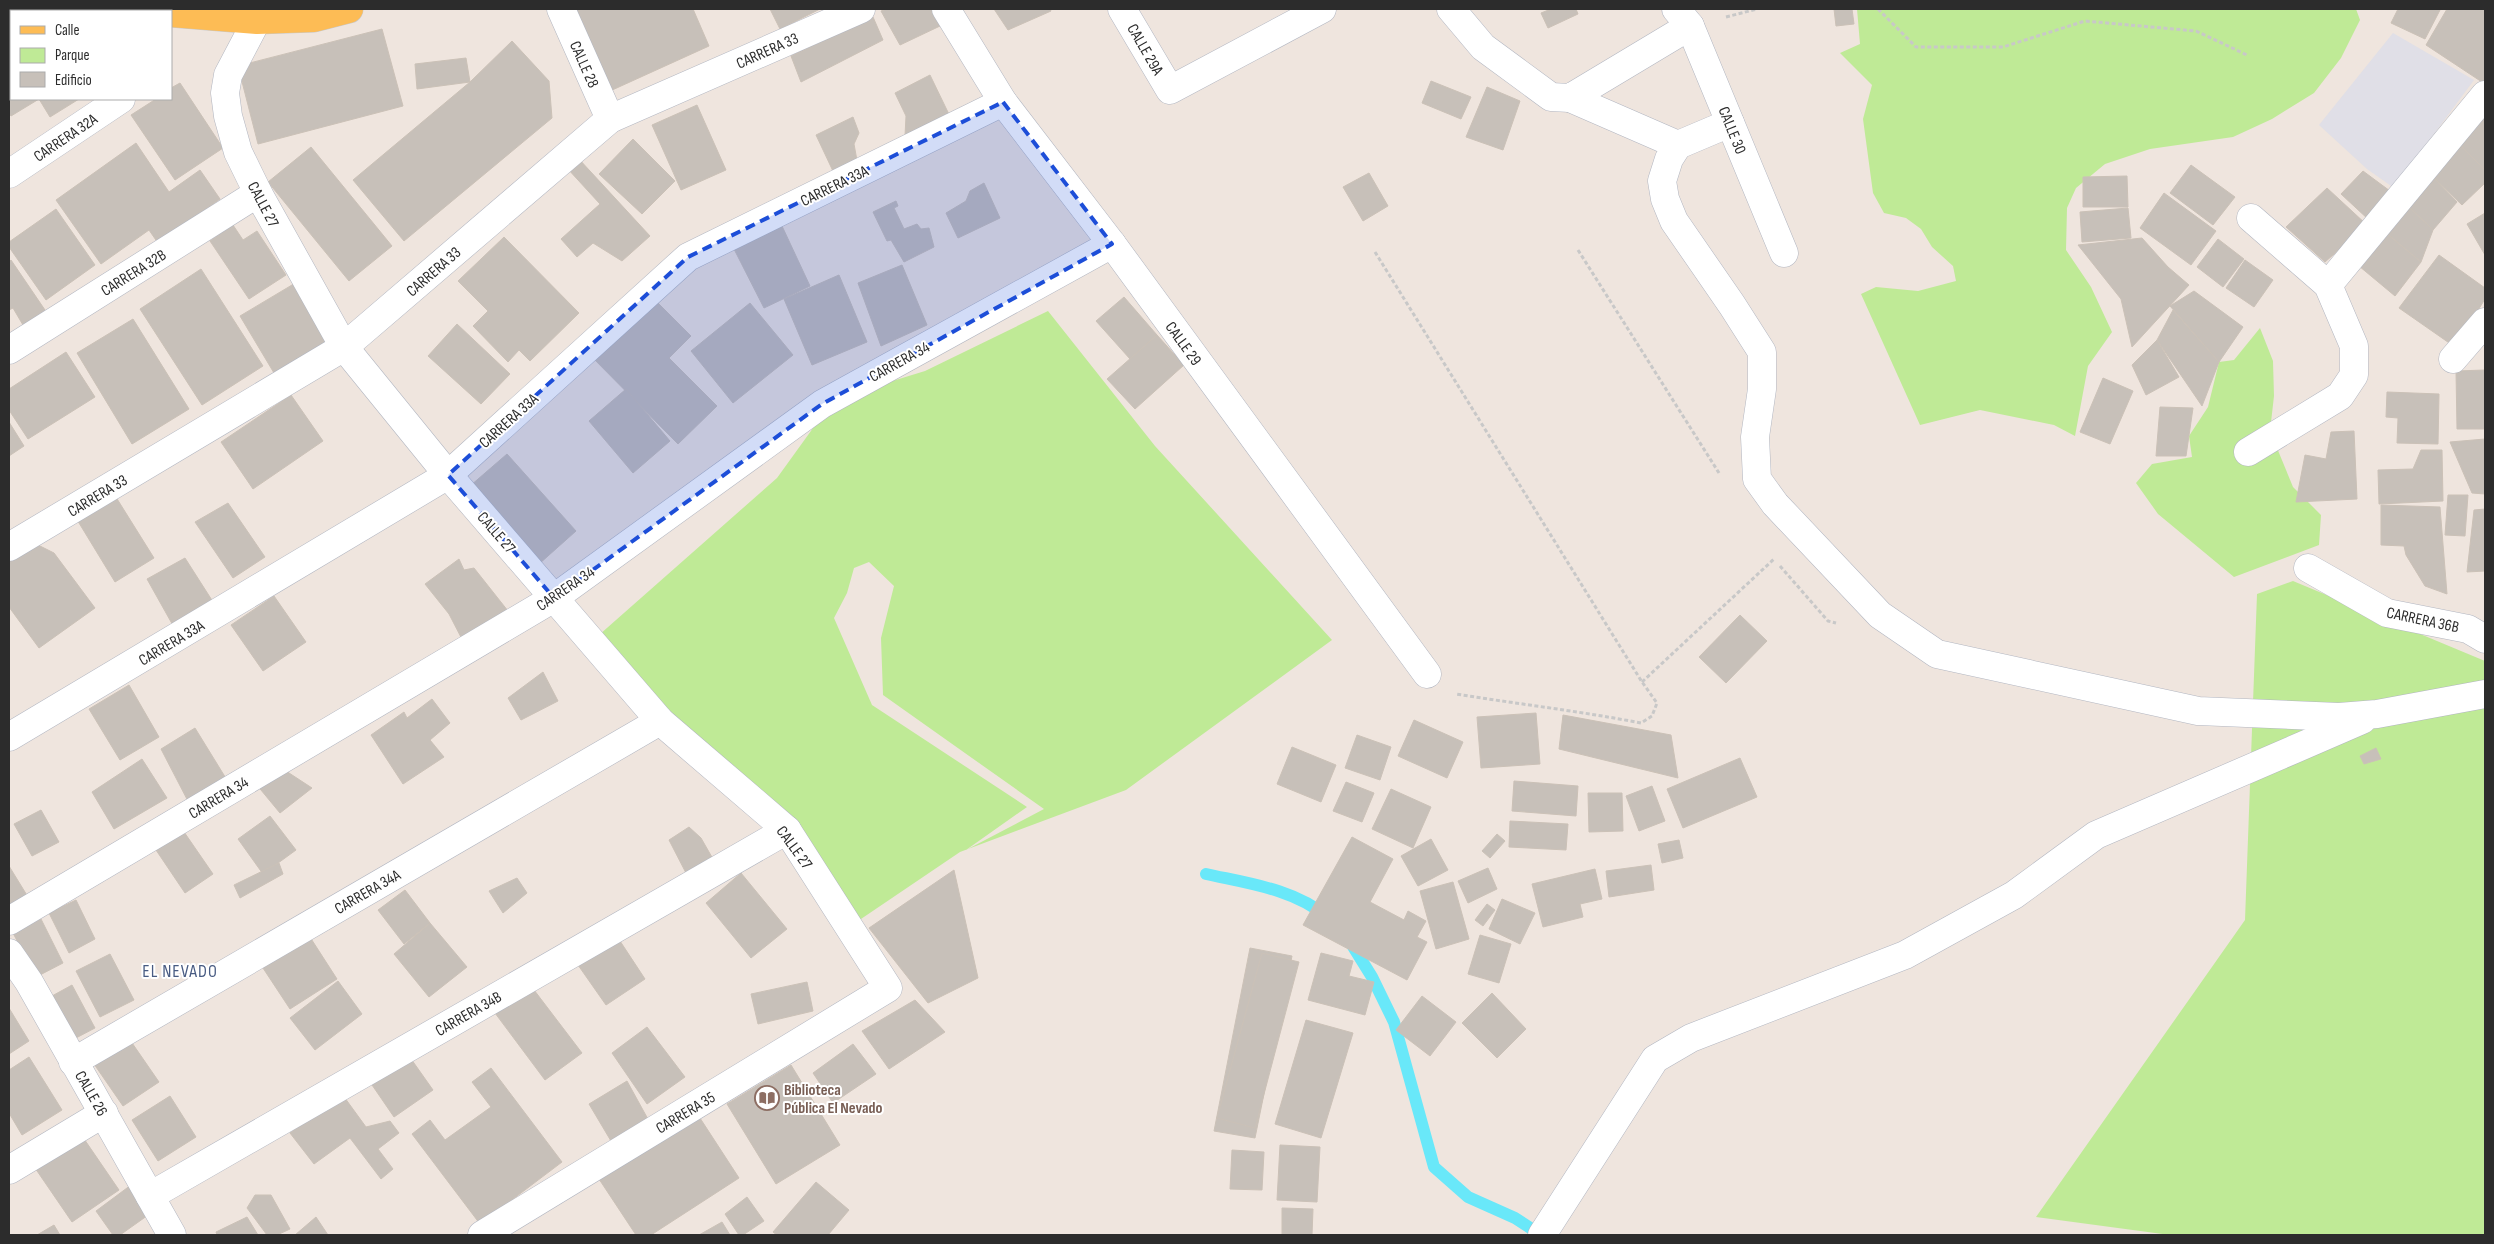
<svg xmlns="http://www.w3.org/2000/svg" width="2494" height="1244" viewBox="0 0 2494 1244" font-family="'Sofia Sans Condensed',sans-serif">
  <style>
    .industrial { fill: #e0dfe7 }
    .green { fill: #bfea96; fill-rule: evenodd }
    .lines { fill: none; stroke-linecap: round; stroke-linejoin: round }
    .stream { stroke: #69e8f9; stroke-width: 12 }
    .building { fill: #c7c0b9; stroke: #cbc1b7 }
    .minor-casing { stroke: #b2b6c1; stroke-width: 29 }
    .major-casing { stroke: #c8c8c8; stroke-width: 29 }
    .path { stroke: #c8c8c8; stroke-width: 3; stroke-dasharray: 4 2.5; stroke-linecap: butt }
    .minor { stroke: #fff; stroke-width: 28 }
    .major { stroke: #fdbc55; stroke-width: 28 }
    .marked { fill: #1d4ed8; fill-opacity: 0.2; stroke: #1d4ed8; stroke-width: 4; stroke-dasharray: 10 6; stroke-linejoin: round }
    .labels { text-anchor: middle; stroke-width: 4; stroke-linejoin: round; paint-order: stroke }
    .street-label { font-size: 16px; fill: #2c2c2c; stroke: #fff }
    .education-label { font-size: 16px; font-weight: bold; fill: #785e54; stroke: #fff; text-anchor: start }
    .neighbourhood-label { font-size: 18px; letter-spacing: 1px; fill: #485b82; stroke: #fff }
  </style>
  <rect width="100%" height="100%" fill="#efe5de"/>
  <path class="industrial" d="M2393,33L2474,80L2394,188L2367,169L2319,125Z"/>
  <g class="green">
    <path d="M1857,9H2356L2360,20L2341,58L2314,93L2272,119L2233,137L2150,149L2105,164L2076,188L2067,208L2066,250L2091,287L2112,332L2088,366L2075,436L2054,425L1980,410L1920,425L1861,294L1876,287L1918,291L1956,281L1953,266L1932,247L1921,229L1906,218L1884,213L1873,193L1863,119L1872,85L1840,53L1860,44Z"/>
    <path d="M1048,311L1155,446L1332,640L1126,790L960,852L858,921L599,635L777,478L834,399L925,371ZM869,562L894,586L881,638L883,695L1044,809L966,850L1027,807L872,705L834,618L847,593L854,568Z"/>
    <path d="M2260,328L2273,361L2274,396L2270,431L2293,487L2321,515L2319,545L2234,577L2158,514L2136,483L2152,464L2192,457L2189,436L2208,407L2219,362L2234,360Z"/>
    <path d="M2293,581L2485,661V1235H2170L2036,1217L2245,920L2257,594Z"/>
  </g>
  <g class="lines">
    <g class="stream">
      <path d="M1206,874C1246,883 1295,889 1327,917"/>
      <path d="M1349,940L1372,977L1394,1022L1434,1167L1468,1197L1515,1218L1541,1235"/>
    </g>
  </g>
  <g class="building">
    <path d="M572,9H693L709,46L610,91Z"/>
    <path d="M770,9H820L780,29Z"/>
    <path d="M887,9H931L940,26L900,45L881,11Z"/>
    <path d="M994,9H1050L1051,11L1008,30Z"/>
    <path d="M1551,9H1576L1578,14L1548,28L1541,13Z"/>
    <path d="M1834,9H1852L1854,24L1836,26Z"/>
    <path d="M2398,9H2438L2440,10L2425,39L2391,23Z"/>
    <path d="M2447,9H2485V84L2426,45Z"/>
    <path d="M873,17L883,40L801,82L791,56Z"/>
    <path d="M382,29L403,106L258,144L238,66Z"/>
    <path d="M512,41L549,81L552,118L404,241L353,180L470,82Z"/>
    <path d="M9,47L11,51V66L9,68Z"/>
    <path d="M466,58L470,82L417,89L415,64Z"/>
    <path d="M11,74V99H79L50,117L39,99L11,116L9,113V75Z"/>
    <path d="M930,75L958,133L905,136L906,116L895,93Z"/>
    <path d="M1431,81L1471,97L1461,119L1422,103Z"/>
    <path d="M180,83L223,148L175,180L131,115L156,99H171V88Z"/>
    <path d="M1487,87L1520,101L1503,150L1466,137Z"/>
    <path d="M697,105L726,170L681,190L652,125Z"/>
    <path d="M2485,113V170L2461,146Z"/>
    <path d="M853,117L859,133L854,144L858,166L840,186L816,135Z"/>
    <path d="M633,139L675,181L642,214L599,174Z"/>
    <path d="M136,143L169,192L200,170L220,199L158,243L149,230L101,264L56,200Z"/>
    <path d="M2461,146L2485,170V183L2462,205L2433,177Z"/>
    <path d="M311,147L392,246L349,281L268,182Z"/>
    <path d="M578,158L650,236L622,261L593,243L577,257L561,239L600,204L567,168Z"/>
    <path d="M2191,165L2235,197L2213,225L2170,193Z"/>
    <path d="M2363,171L2390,191L2369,220L2341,194Z"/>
    <path d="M1369,173L1388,206L1363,221L1343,187Z"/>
    <path d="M2127,176L2128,207H2083V177Z"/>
    <path d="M2433,177L2457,202L2433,230L2407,205Z"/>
    <path d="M984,183L1000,218L958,238L946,213L966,201L970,191Z"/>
    <path d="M2327,188L2367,225L2325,262L2286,227Z"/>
    <path d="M2164,193L2216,231L2191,265L2140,228Z"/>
    <path d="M896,201L898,206L894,208L904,229L917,224L921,229L929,228L934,247L904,262L891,240L887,241L873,212Z"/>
    <path d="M2407,205L2433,230L2421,262L2385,232Z"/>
    <path d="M2128,208L2131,238L2082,242L2080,212Z"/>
    <path d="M56,209L95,265L46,300L9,247V242Z"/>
    <path d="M2485,213V255L2467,224Z"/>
    <path d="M233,225L243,240L257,231L286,275L249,299L210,241Z"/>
    <path d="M782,226L810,286L764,308L734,249Z"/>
    <path d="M2385,232L2421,262L2395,296L2359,266Z"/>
    <path d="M504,237L579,313L530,361L519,350L508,362L473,326L488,311L458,281Z"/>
    <path d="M2142,238L2168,267L2189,285L2132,347L2121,299L2078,245Z"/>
    <path d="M2218,239L2244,259L2223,287L2197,267Z"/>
    <path d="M2439,255L2485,288V299L2455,347L2399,308Z"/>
    <path d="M11,260L45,310L23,325L13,308L9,310V262Z"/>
    <path d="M2245,260L2273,280L2254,307L2226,288Z"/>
    <path d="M902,265L927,325L881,346L858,283Z"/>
    <path d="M201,269L263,366L202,405L140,309Z"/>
    <path d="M839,275L867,342L812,365L784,299Z"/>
    <path d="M297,282L335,343L277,378L240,316Z"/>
    <path d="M2194,291L2243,327L2219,362L2170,306Z"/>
    <path d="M649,294L691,336L669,358L717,406L678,444L589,354Z"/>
    <path d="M1124,297L1157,335L1130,359L1096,321Z"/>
    <path d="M750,303L793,355L733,403L691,351Z"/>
    <path d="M2173,310L2219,362L2202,406L2157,340Z"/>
    <path d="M133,319L189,409L132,444L77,353Z"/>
    <path d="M457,324L510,374L481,404L428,356Z"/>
    <path d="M1157,335L1184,365L1135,409L1107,379Z"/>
    <path d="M2157,340L2179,377L2146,395L2132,365Z"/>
    <path d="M66,352L95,397L28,439L9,410V389Z"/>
    <path d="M2485,370V429H2457L2456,371Z"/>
    <path d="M2103,378L2133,391L2110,444L2080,432Z"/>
    <path d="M626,389L670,441L633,473L589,421Z"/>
    <path d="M2387,392L2439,394L2438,444L2397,443L2398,418L2386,417Z"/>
    <path d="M291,395L323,441L253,489L221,442Z"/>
    <path d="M2160,407L2193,408L2186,456H2156Z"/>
    <path d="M9,422L24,446L9,456Z"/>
    <path d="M2354,431L2357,499L2296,502L2305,455L2326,459L2331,432Z"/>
    <path d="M2485,439V494L2472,493L2450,442Z"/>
    <path d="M2421,450H2442L2443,501L2379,504L2378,470L2413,469Z"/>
    <path d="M507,454L576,531L539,564L470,486Z"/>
    <path d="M114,494L154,558L115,582L76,518Z"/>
    <path d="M2448,495H2468L2465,536L2445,535Z"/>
    <path d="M228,503L265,557L233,578L195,522Z"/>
    <path d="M2381,505L2440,507L2447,594L2425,586L2406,555L2404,546L2381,545Z"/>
    <path d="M2485,509V571L2467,572L2474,510Z"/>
    <path d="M28,540L54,553L95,608L39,648L9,607V554Z"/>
    <path d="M185,558L215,605L175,629L147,579Z"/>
    <path d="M459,559L464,570L474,568L512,616L464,643L449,614L425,584Z"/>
    <path d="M274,596L306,642L263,671L231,625Z"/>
    <path d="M1740,615L1767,641L1726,683L1699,657Z"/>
    <path d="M543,672L558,701L521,720L508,698Z"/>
    <path d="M129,685L159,737L120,760L89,709Z"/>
    <path d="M432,699L450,723L430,740L444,757L403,784L371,735L404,712L407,718Z"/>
    <path d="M1536,713L1540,764L1481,768L1477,717Z"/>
    <path d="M1563,715L1671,735L1678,778L1559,749Z"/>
    <path d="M1414,720L1463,742L1447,778L1398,756Z"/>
    <path d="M195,728L227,780L190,805L161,749Z"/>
    <path d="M1357,735L1391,747L1380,780L1345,768Z"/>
    <path d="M1292,747L1336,765L1321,802L1277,784Z"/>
    <path d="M2376,748L2381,759L2364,764L2360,756Z"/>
    <path d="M1740,758L1757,797L1683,828L1667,789Z"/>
    <path d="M142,759L167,798L114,829L92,792Z"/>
    <path d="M286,771L312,788L280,813L256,784Z"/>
    <path d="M1514,781L1578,786L1576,816L1512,811Z"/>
    <path d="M1346,782L1374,793L1362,822L1333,811Z"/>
    <path d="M1652,786L1665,821L1639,831L1626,796Z"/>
    <path d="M1391,789L1431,807L1413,848L1372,829Z"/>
    <path d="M1588,793H1622L1623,831L1589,832Z"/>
    <path d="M41,810L59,842L32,856L14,824Z"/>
    <path d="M270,816L296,850L263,874L238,839Z"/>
    <path d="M1510,821L1568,824L1566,850L1509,847Z"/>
    <path d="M689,827L701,838L713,859L686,873L669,840Z"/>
    <path d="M182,829L213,874L185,893L154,847Z"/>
    <path d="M1497,834L1505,841L1490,858L1482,851Z"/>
    <path d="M1352,837L1393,859L1370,902L1404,920L1408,911L1426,921L1417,937L1427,942L1407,980L1303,925Z"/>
    <path d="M1431,839L1448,870L1418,886L1401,856Z"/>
    <path d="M1679,840L1683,858L1662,863L1658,844Z"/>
    <path d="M279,863L283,874L240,898L234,885Z"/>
    <path d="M1651,865L1654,890L1609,897L1606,871Z"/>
    <path d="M9,866L28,897L9,909Z"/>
    <path d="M1488,868L1497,889L1468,903L1458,881Z"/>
    <path d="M1595,869L1602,899L1580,904L1583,917L1543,927L1532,884Z"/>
    <path d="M954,870L978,978L928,1003L869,928Z"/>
    <path d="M741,873L787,929L751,958L706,903Z"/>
    <path d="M517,878L527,893L503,913L489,891Z"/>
    <path d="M1453,882L1469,939L1436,949L1420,891Z"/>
    <path d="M405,890L430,923L404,944L378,910Z"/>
    <path d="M1502,899L1535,913L1520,944L1489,929Z"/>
    <path d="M76,900L95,939L69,953L49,913Z"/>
    <path d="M1487,904L1495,910L1483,926L1475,920Z"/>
    <path d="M41,919L63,963L36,977L13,933Z"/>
    <path d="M430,923L467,967L429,997L394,954Z"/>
    <path d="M308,934L337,979L290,1009L261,965Z"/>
    <path d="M1480,935L1511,944L1499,983L1468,974Z"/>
    <path d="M618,938L645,979L606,1005L578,965Z"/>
    <path d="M1250,948L1292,956L1255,1138L1214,1131Z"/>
    <path d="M1262,953L1299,962L1255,1128L1217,1118Z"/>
    <path d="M1321,953L1353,961L1349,976L1374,982L1365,1015L1308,1000Z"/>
    <path d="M110,954L134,1000L100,1017L76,971Z"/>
    <path d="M338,981L362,1014L315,1050L290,1018Z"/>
    <path d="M807,982L813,1011L758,1024L751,994Z"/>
    <path d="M72,985L95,1028L74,1039L52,996Z"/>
    <path d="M531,986L582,1053L545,1080L495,1013Z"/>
    <path d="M1492,993L1526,1029L1497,1058L1462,1023Z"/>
    <path d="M1422,996L1456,1022L1430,1056L1396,1030Z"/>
    <path d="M915,1000L945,1032L889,1069L862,1031Z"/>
    <path d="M9,1008L29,1041L9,1054Z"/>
    <path d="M1306,1020L1353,1033L1321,1138L1275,1124Z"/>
    <path d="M647,1027L685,1077L647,1104L612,1053Z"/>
    <path d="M130,1040L159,1082L123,1106L94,1064Z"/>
    <path d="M853,1044L876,1074L833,1103L813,1073Z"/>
    <path d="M409,1056L433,1090L394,1117L370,1082Z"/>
    <path d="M29,1057L62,1110L22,1135L9,1113V1070Z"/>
    <path d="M791,1065L840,1145L776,1184L727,1104Z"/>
    <path d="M491,1068L562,1162L480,1224L412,1134L430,1120L445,1140L491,1107L472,1082Z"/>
    <path d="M627,1081L649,1121L611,1141L589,1104Z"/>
    <path d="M342,1094L366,1127L390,1121L399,1133L378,1149L393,1169L381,1179L350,1138L314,1164L290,1133Z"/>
    <path d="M170,1096L196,1137L158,1161L132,1120Z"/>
    <path d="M698,1115L739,1178L651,1235H636L599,1179Z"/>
    <path d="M80,1133L119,1190L72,1222L33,1165Z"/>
    <path d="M1280,1145L1320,1147L1317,1202L1277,1200Z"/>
    <path d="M1232,1150L1264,1152L1262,1190L1230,1189Z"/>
    <path d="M816,1182L849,1210L828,1235H777L773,1232Z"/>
    <path d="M131,1185L151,1213L120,1235H113L96,1211Z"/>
    <path d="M255,1195H271L290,1229L277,1235H267L247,1208Z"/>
    <path d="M747,1197L764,1221L743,1235H739L725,1214Z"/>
    <path d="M1282,1208L1313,1209L1312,1235H1282Z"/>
    <path d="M247,1217L258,1235H217L216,1232Z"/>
    <path d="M316,1217L328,1235H295Z"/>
    <path d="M722,1222L730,1235H699Z"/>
    <path d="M54,1225L60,1235H37Z"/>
  </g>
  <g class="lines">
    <defs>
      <g id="minor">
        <path d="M561,9L610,119"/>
        <path d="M946,9L1003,102L1112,244L1427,674"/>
        <path d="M1122,9L1170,90L1322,9"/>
        <path d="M1451,9L1483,47L1551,97L1570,98L1690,26"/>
        <path d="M1676,9L1690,26L1784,253"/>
        <path d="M257,20L228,75L225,93L228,116L238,152L258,193L344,347L448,475L660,721L787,830L888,988L482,1235"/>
        <path d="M1570,98L1678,145"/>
        <path d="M1730,123L1678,145L1669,159L1662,181L1665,199L1674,221L1732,305L1762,352V389L1755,437L1757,479L1775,504L1880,615L1937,654L2198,711L2339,717L2377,714L2485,694"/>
        <path d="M9,174L121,99"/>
        <path d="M2328,285L2485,95"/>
        <path d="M9,350L258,193"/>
        <path d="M2453,359L2485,322"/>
        <path d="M2248,452L2340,396L2354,375V346L2328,285L2251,218"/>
        <path d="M9,547L344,347L610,119L861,9"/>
        <path d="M2308,568L2387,613L2468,629L2485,639"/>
        <path d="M9,737L448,475L688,257L1003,102"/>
        <path d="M9,921L554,598L822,404L1112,244"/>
        <path d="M9,953L29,982L172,1235"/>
        <path d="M73,1062L660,721"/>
        <path d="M9,1170L104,1113"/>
        <path d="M150,1196L787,830"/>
        <path d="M1542,1235L1655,1059L1691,1038L1905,955L2014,895L2096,835L2362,720"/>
      </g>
      <g id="major">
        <path d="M140,9L154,11"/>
        <path d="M171,13L257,20L314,18L349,9"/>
      </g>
    </defs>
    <use href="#minor" class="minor-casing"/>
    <use href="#major" class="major-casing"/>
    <g class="path">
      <path d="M1878,9L1916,47H2003L2085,21L2196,31L2247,55"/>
      <path d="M1726,17L1757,9"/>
      <path d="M1578,250L1719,473"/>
      <path d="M1375,252L1642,682L1657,703L1652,716L1641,723C1579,711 1518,704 1456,694"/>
      <path d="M1780,566L1828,621L1836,623"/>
      <path d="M1642,682L1774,559"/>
    </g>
    <use href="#minor" class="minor"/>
    <use href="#major" class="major"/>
  </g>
  <path class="marked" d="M1003,102L1112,244L822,404L554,598L448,475L688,257Z"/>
  <defs>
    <symbol id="library-ring" viewBox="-11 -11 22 22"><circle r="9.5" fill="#fff" stroke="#8d6e63" stroke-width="1.5"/><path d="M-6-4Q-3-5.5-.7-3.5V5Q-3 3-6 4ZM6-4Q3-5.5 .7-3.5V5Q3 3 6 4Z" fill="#8d6e63"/></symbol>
  </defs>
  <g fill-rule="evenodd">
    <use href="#library-ring" x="753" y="1084" width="28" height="28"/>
  </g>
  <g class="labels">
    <g class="street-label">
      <text transform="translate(1146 49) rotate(60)" y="6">CALLE 29A</text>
      <text transform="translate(767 50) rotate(-24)" y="6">CARRERA 33</text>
      <text transform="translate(585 64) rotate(66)" y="6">CALLE 28</text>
      <text transform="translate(1733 130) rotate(68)" y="6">CALLE 30</text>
      <text transform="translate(65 137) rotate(-34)" y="6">CARRERA 32A</text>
      <text transform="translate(834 185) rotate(-26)" y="6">CARRERA 33A</text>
      <text transform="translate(264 204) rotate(62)" y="6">CALLE 27</text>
      <text transform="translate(433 271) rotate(-41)" y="6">CARRERA 33</text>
      <text transform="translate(133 272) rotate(-32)" y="6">CARRERA 32B</text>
      <text transform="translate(1184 343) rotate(54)" y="6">CALLE 29</text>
      <text transform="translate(899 361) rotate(-29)" y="6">CARRERA 34</text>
      <text transform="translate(508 420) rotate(-42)" y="6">CARRERA 33A</text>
      <text transform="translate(97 495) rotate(-31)" y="6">CARRERA 33</text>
      <text transform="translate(497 532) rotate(49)" y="6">CALLE 27</text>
      <text transform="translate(565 588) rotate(-34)" y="6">CARRERA 34</text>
      <text transform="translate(2423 619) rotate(12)" y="6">CARRERA 36B</text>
      <text transform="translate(171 642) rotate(-31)" y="6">CARRERA 33A</text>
      <text transform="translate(218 797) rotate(-31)" y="6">CARRERA 34</text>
      <text transform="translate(795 847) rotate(54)" y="6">CALLE 27</text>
      <text transform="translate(367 891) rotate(-30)" y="6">CARRERA 34A</text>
      <text transform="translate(468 1013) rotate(-30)" y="6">CARRERA 34B</text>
      <text transform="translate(92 1093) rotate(60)" y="6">CALLE 26</text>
      <text transform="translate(685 1112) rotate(-31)" y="6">CARRERA 35</text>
    </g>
    <g class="education-label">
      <text x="784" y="1095">Biblioteca<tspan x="784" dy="18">Pública El Nevado</tspan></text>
    </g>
    <g class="neighbourhood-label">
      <text x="180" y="977">EL NEVADO</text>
    </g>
  </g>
  <rect width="2494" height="1244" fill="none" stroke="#2c2c2c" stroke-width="20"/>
  <rect x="10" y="10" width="162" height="90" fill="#ffffff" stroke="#ababab"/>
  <rect x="20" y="26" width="25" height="8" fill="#fdbc55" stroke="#ababab"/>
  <text x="55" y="35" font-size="15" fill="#2c2c2c">Calle</text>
  <rect x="20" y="48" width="25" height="15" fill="#bfea96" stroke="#ababab"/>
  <text x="55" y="60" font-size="15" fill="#2c2c2c">Parque</text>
  <rect x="20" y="72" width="25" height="15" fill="#c7c0b9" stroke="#ababab"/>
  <text x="55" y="85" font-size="15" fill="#2c2c2c">Edificio</text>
</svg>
